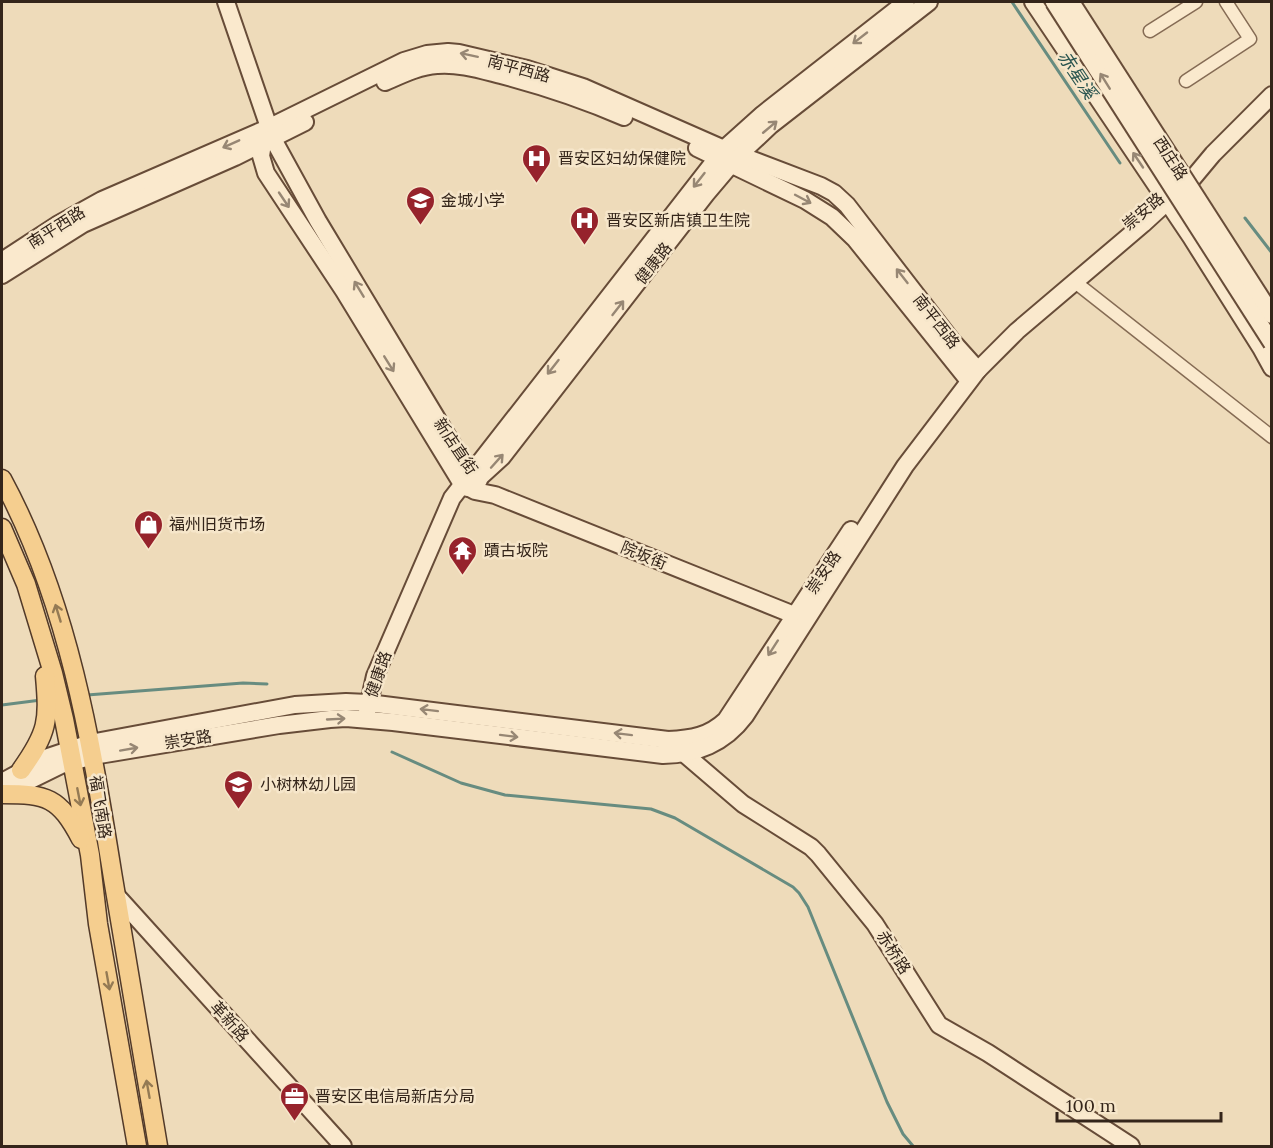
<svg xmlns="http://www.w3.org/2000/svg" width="1273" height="1148" viewBox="0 0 1273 1148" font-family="Lora,'Noto Sans SC',serif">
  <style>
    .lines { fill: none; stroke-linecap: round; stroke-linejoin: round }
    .stream { stroke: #678c80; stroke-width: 3 }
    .street-casing { stroke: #856b54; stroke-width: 15 }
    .secondary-casing { stroke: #674c38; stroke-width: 20 }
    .primary-casing { stroke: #523a29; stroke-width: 21 }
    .street { stroke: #fae9cd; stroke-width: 12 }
    .secondary { stroke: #fae9cd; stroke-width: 16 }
    .primary { stroke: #f5ce8f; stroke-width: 18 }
    .secondary-bridge-casing { stroke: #674c38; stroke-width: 20; stroke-linecap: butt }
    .secondary-bridge { stroke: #fae9cd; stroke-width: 16 }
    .oneway { stroke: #978774 }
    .oneway2 { stroke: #947a54 }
    .labels { text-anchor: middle; stroke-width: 5; stroke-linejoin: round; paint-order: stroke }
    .street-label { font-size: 16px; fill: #34251a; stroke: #f6e6ca }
    .poi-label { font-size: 16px; fill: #34251a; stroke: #f6e6ca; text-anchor: start }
    .water-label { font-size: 18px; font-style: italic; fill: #29544f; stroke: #f6e6ca }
  </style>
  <rect width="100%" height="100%" fill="#eedbba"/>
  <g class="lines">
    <g class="stream">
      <path d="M1012,2L1120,163"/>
      <path d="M1245,218L1272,253"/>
      <path d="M87,695L243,683L267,684"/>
      <path d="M2,705L41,700"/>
      <path d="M392,752L461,783L505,795L651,809L675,818L793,887L799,893L808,907L887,1102L903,1134L913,1146"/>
    </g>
    <defs>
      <g id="street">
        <path d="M1150,31L1196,2"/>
        <path d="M1186,81L1250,39L1226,2"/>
        <path d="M1075,282L1272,437"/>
      </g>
      <g id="secondary">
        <path d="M226,2L273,139L318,221L454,447L465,463L479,480"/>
        <path d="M1033,2L1191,237L1261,348L1272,368"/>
        <path d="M385,82C401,75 419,66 437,65C458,63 481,70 501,75C543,86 583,99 624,117"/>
        <path d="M264,137L261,156L266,173L344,291L462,484L475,491L495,495L794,615"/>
        <path d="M697,148L805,200L832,217L855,239L969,381"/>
        <path d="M2,261L57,225L102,200L268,128L404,61L427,54L448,52L459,53L527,69L583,87L724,149L821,186L834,193L847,205L952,341L978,370"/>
        <path d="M2,275L83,224L235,157L305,122"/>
        <path d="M468,488L502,457L706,194L739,155L771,125L929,2"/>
        <path d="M367,712L375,676L452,498L724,149L763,114L906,2"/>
        <path d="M680,750L743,804L811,847L818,854L875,924L939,1025L988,1053L1131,1146"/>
        <path d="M2,782L48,757L90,743L295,705L346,702L368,703L668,740C692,739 709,736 726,720L851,530"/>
        <path d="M2,794L61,765L93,756L279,725L330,719L346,718L393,722L663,755C697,754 724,744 745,716L905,466L978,370L1017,331L1143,224L1193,178L1213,154L1272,95"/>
        <path d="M116,895L343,1146"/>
      </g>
      <g id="primary">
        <path d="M2,479C69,603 91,741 113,878C128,968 143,1057 158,1146"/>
        <path d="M2,528L26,584L53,673L64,719L90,855L98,924L137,1146"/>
        <path d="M21,770C48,732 49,721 45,676"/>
        <path d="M2,794C47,794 59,797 81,839"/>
      </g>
    </defs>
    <use href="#street" class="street-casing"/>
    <use href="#secondary" class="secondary-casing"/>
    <use href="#primary" class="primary-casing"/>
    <use href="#street" class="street"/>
    <use href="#secondary" class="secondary"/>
    <use href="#primary" class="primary"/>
    <defs>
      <g id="secondary-bridge">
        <path d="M1054,2L1272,343"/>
        <path d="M1071,2L1272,315"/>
      </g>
    </defs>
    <use href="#secondary-bridge" class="secondary-bridge-casing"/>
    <use href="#secondary-bridge" class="secondary-bridge"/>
  </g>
  <defs><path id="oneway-shaft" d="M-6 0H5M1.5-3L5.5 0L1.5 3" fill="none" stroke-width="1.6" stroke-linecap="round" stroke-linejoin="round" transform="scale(1.5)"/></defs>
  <g class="oneway">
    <use href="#oneway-shaft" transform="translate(860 38) rotate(142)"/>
    <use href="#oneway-shaft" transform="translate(469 55) rotate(-168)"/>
    <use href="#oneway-shaft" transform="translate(1105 81) rotate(-122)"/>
    <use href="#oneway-shaft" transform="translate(770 127) rotate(-40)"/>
    <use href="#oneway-shaft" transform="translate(231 144) rotate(156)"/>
    <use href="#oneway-shaft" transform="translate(1138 160) rotate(-124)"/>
    <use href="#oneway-shaft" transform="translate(699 180) rotate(128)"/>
    <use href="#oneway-shaft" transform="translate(803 199) rotate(28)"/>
    <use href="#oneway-shaft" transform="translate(284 200) rotate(56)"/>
    <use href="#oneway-shaft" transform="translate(902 276) rotate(-128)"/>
    <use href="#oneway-shaft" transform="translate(359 289) rotate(-121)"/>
    <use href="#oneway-shaft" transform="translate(618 308) rotate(-52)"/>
    <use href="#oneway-shaft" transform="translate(389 364) rotate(58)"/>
    <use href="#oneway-shaft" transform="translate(553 367) rotate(128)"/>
    <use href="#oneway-shaft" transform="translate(497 461) rotate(-48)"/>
    <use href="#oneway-shaft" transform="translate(773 648) rotate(123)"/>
    <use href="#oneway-shaft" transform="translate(429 710) rotate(-173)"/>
    <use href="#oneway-shaft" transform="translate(336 719) rotate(-3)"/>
    <use href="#oneway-shaft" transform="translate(623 734) rotate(-173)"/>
    <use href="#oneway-shaft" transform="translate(509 736) rotate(7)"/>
    <use href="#oneway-shaft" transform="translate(129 749) rotate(-10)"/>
  </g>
  <g class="oneway2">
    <use href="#oneway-shaft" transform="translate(58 613) rotate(-107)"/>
    <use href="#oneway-shaft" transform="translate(79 797) rotate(79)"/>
    <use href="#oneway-shaft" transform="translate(108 981) rotate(80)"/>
    <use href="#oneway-shaft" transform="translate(148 1089) rotate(-100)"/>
  </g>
  <defs>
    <symbol id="hospital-pin" viewBox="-11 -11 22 30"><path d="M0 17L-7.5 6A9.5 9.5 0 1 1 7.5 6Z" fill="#96232c" stroke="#f6e6ca"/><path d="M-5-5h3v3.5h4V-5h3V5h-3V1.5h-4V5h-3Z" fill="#fff"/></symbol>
    <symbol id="school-pin" viewBox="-11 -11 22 30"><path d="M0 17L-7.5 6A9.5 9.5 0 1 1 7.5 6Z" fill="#96232c" stroke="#f6e6ca"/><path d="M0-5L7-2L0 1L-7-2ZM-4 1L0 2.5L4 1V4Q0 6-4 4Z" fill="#fff"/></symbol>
    <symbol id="shop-pin" viewBox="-11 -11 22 30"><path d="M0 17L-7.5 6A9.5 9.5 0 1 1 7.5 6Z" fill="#96232c" stroke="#f6e6ca"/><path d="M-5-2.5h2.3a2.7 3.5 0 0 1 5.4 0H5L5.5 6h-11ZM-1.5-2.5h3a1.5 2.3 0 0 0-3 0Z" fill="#fff"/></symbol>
    <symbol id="temple-pin" viewBox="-11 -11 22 30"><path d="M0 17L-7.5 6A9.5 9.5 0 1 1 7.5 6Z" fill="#96232c" stroke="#f6e6ca"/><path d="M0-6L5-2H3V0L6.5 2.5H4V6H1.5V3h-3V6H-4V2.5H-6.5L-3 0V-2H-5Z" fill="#fff"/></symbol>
    <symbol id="office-pin" viewBox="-11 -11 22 30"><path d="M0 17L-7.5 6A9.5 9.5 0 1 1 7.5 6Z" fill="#96232c" stroke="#f6e6ca"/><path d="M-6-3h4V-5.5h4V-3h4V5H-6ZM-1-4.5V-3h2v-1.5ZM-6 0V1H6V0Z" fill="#fff"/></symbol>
  </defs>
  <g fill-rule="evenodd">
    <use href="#hospital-pin" x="520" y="142" width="33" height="45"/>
    <use href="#school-pin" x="404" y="184" width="33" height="45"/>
    <use href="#hospital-pin" x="568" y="204" width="33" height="45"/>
    <use href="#shop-pin" x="132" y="508" width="33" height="45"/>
    <use href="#temple-pin" x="446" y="534" width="33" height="45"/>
    <use href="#school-pin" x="222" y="768" width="33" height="45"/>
    <use href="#office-pin" x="278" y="1080" width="33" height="45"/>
  </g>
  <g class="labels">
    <g class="street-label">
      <text transform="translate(519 68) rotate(15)" y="6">南平西路</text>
      <text transform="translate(1171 158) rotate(57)" y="6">西庄路</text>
      <text transform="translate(1143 211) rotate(-40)" y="6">崇安路</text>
      <text transform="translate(56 227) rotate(-32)" y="6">南平西路</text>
      <text transform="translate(653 263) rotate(-52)" y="6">健康路</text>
      <text transform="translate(937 321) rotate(52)" y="6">南平西路</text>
      <text transform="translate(456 446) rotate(56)" y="6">新店直街</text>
      <text transform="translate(644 555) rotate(22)" y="6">院坂街</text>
      <text transform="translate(823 572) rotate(-56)" y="6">崇安路</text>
      <text transform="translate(378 674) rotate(-71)" y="6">健康路</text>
      <text transform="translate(188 739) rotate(-9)" y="6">崇安路</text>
      <text transform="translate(101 807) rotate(81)" y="6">福飞南路</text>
      <text transform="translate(894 952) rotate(57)" y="6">赤桥路</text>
      <text transform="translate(230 1021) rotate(48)" y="6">革新路</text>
    </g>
    <g class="poi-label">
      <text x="558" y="164">晋安区妇幼保健院</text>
      <text x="441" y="206">金城小学</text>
      <text x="606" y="226">晋安区新店镇卫生院</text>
      <text x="169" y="530">福州旧货市场</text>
      <text x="484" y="556">蹟古坂院</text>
      <text x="260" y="790">小树林幼儿园</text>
      <text x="315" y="1102">晋安区电信局新店分局</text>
    </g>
    <g class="water-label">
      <text transform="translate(1077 75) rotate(56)" y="6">赤星溪</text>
    </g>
  </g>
  <rect width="1273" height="1148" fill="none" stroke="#34251a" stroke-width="6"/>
  <path d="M1057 1112v9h164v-9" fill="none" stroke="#34251a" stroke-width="3"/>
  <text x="1066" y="1112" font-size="18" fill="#34251a" stroke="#f6e6ca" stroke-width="4.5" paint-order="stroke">100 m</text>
</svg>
